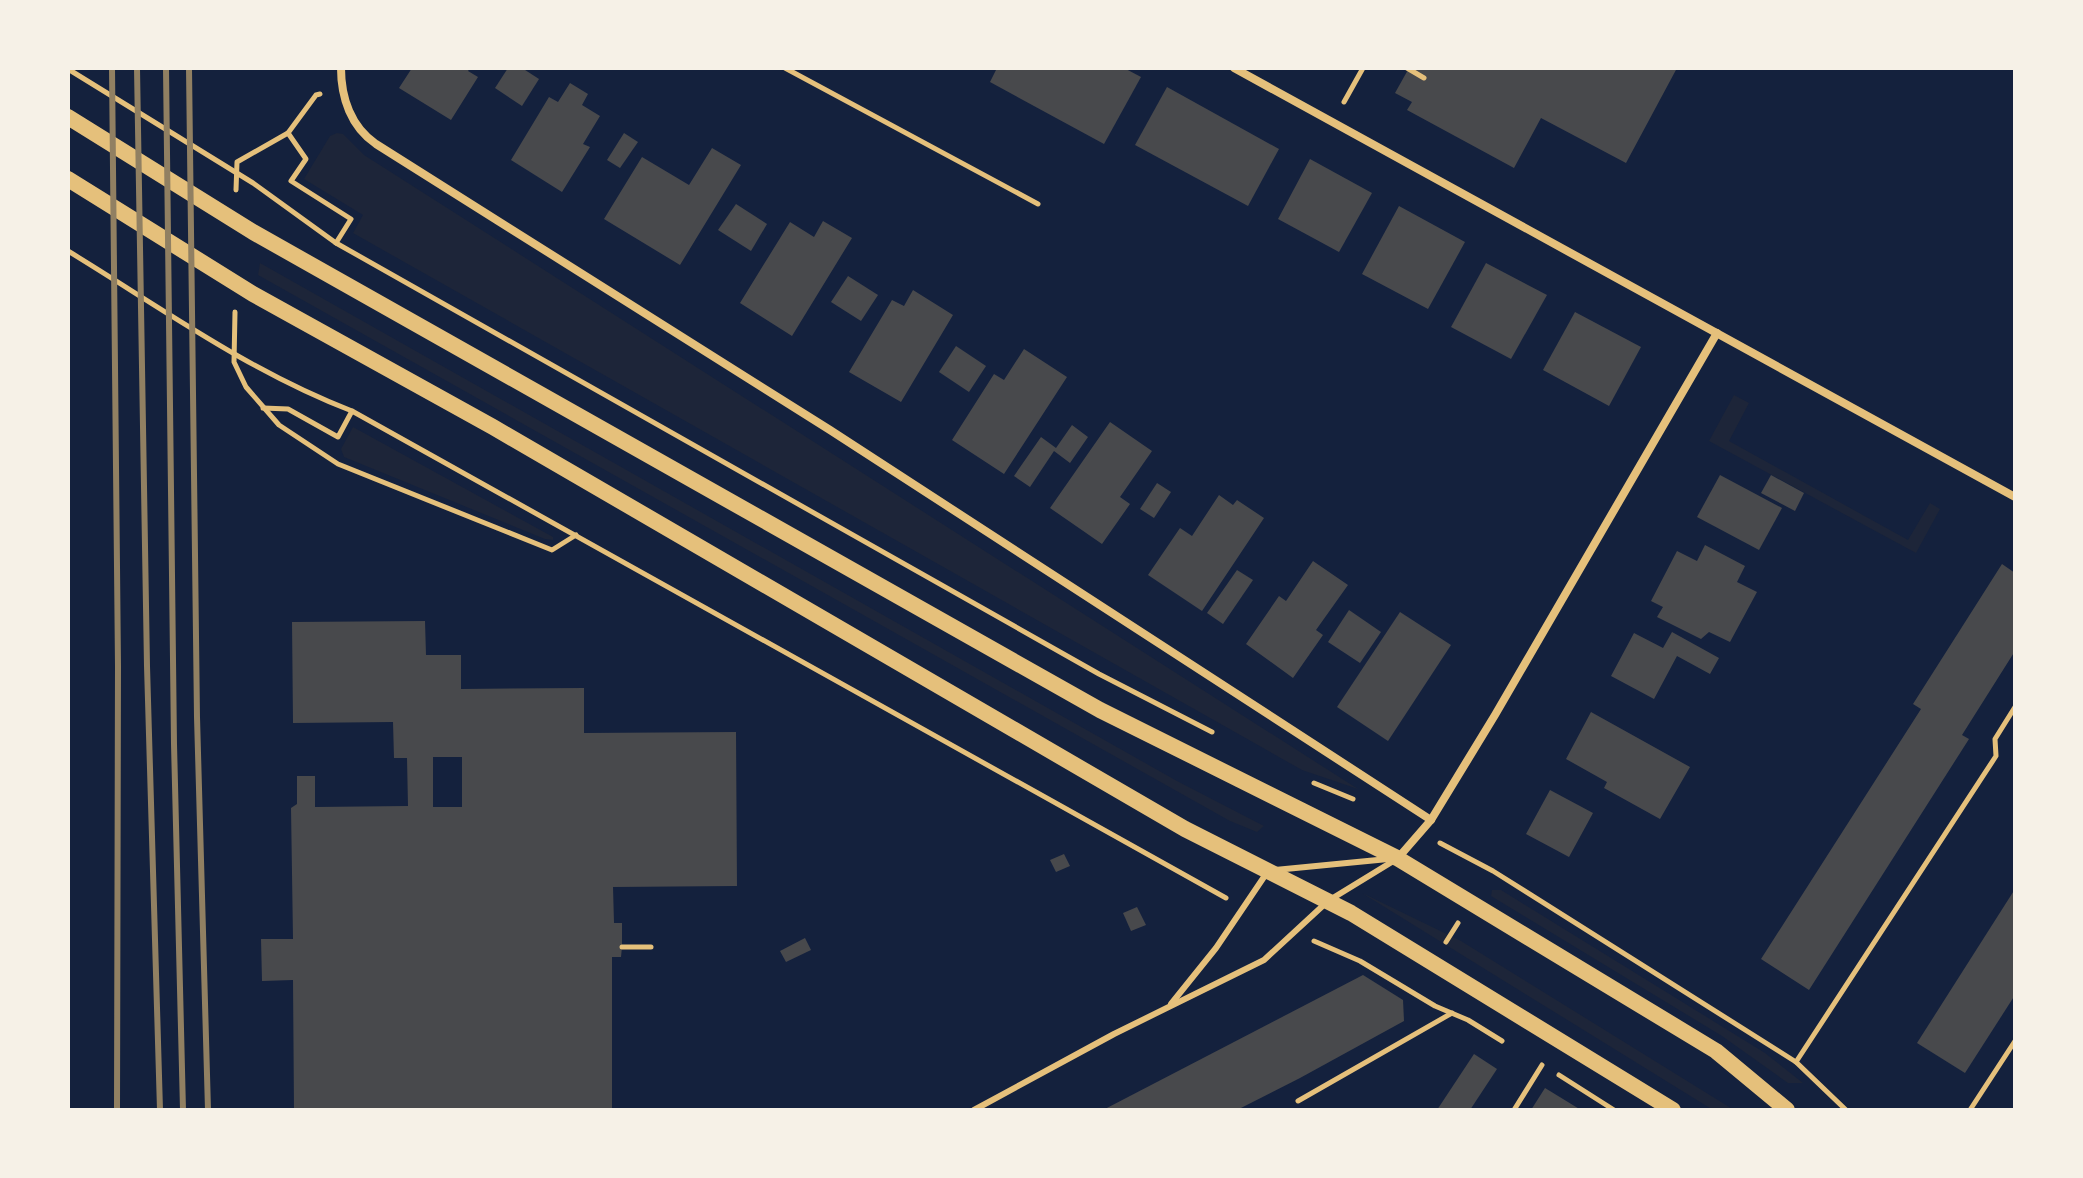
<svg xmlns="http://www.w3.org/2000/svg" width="2083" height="1178" viewBox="0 0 2083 1178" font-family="Arial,sans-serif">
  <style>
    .green { fill: #1d2539 }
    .building { fill: #48494c; fill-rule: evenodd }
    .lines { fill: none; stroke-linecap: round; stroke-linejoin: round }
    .path { stroke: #e5c07b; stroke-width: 5 }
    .service { stroke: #e5c07b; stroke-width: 6 }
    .minor { stroke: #e5c07b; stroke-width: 8 }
    .secondary { stroke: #e5c07b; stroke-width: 16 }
    .rail { stroke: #918062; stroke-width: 6 }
  </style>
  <rect width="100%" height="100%" fill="#14213d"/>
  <g class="green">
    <path d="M337,133L343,134L364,155L1358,789L1302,770L353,233L363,215L304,179L330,136Z"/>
    <path d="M260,263L1177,781L1264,826L1257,832L1230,821L258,275Z"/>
    <path d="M1734,395L1749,403L1729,441L1908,540L1930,503L1940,509L1916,553L1709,441Z"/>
    <path d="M353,427L553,537V540L545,539L344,457L341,449Z"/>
    <path d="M1492,890H1501L1765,1053L1803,1083H1788L1722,1036L1491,896Z"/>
    <path d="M1362,893L1461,941L1734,1110H1713Z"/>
  </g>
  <g class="building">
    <path d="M412,68H470L468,71L478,77L451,120L399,88Z"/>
    <path d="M508,68H522L539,79L522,106L495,88Z"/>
    <path d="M997,68H1124L1141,77L1104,144L990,82Z"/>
    <path d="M1409,68H1677L1626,163L1541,118L1514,168L1407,110L1412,102L1395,93Z"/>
    <path d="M570,83L588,94L582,105L600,116L583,144L590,147L562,192L511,160L549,97L558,102Z"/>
    <path d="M1167,87L1279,149L1248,206L1135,145Z"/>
    <path d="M624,133L638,142L620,168L607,160Z"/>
    <path d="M712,148L741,165L680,265L604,219L642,157L689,185Z"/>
    <path d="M1310,159L1372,193L1339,252L1278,219Z"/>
    <path d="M736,204L767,224L751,251L718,230Z"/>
    <path d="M1399,206L1465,242L1428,309L1362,274Z"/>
    <path d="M823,221L852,238L792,336L740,303L790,222L814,237Z"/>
    <path d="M1486,263L1547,295L1511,359L1451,327Z"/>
    <path d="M848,276L878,295L861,321L831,302Z"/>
    <path d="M913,290L953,315L901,402L849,372L892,300L904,306Z"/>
    <path d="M1575,312L1641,347L1609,406L1543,370Z"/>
    <path d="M956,346L986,366L969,392L939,372Z"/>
    <path d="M1024,349L1067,377L1004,474L952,440L994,374L1004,380Z"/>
    <path d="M1110,422L1152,451L1120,497L1130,504L1102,544L1050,508Z"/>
    <path d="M1072,425L1088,437L1070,463L1054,451L1030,487L1014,476L1041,437L1056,448Z"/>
    <path d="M1720,475L1782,508L1759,550L1697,517Z"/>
    <path d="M1771,475L1804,493L1795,511L1761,493Z"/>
    <path d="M1157,483L1171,492L1154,518L1140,509Z"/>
    <path d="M1219,495L1233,505L1237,500L1264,518L1202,611L1148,575L1180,528L1192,536Z"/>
    <path d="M1705,545L1745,566L1737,582L1757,592L1730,642L1709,632L1701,639L1657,617L1663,607L1651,601L1677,551L1697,561Z"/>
    <path d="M1313,561L1348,585L1316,630L1323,635L1293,678L1246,644L1279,596L1286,601Z"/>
    <path d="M2002,564L2015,573V651L1962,735L1969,739L1809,990L1761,959L1921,709L1913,704Z"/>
    <path d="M1237,570L1253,580L1223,624L1207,613Z"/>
    <path d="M1349,610L1381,632L1360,663L1328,642Z"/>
    <path d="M1400,612L1451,645L1388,741L1337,707Z"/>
    <path d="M425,621L426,655H461V689L584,688V733L736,732L737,886L613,887L614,923H622V947L621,957H612V1110H294L293,980L262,981L261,939H293L291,808L297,804V776H315V807L408,806L407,758H394L393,722L293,723L292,622ZM433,757H462V807H433Z"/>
    <path d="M1672,632L1719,658L1710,674L1677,656L1654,699L1611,676L1634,633L1663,648Z"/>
    <path d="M1591,712L1690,767L1660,819L1604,788L1607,782L1566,759Z"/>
    <path d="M1550,790L1593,813L1569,857L1526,834Z"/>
    <path d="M1064,854L1070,866L1056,872L1050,860Z"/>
    <path d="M2015,889V995L1965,1073L1917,1043Z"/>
    <path d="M1137,907L1146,925L1131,931L1123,913Z"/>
    <path d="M805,938L811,950L786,962L780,951Z"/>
    <path d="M1363,975L1403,1000L1404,1021L1300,1078L1237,1110H1103Z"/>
    <path d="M1474,1054L1497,1069L1470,1110H1437Z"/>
    <path d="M1545,1088L1581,1110H1531Z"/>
  </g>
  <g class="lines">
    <g class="path">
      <path d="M785,68L1038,204"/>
      <path d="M1407,68L1424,78"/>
      <path d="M68,69L253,183L336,243L1099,674L1212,732"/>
      <path d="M1344,102L1363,68"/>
      <path d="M288,133L306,159L291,181L351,219L336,243"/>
      <path d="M236,190L237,162L288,133L316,95L320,94"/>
      <path d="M68,251C160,307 250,372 352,411L1226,898"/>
      <path d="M235,312L234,362L246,387L279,425L338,464L552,550L576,535"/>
      <path d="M263,408L288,409L338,437L352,411"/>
      <path d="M1314,783L1353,799"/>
      <path d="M1440,843L1493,871L1796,1062L1846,1110"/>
      <path d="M1314,941L1360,961L1435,1006L1468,1020L1502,1041"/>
      <path d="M1446,942L1458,923"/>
      <path d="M622,947H651"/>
      <path d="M1796,1062L1996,756L1995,739L2015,707"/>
      <path d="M1559,1075L1614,1110"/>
      <path d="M1298,1101L1452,1013"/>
      <path d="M1514,1110L1542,1065"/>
      <path d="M1970,1110L2015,1041"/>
    </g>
    <g class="service">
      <path d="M1275,870L1388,859"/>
      <path d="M1171,1004L1216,948L1266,874"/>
      <path d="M974,1110L1114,1034L1264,960L1328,901L1395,860"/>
    </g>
    <g class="minor">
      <path d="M341,68C341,98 351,127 376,144L830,430L1431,820"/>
      <path d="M1234,68L2015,497"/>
      <path d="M1398,858L1431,820L1495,715L1717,333"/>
    </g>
    <g class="secondary">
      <path d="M68,117L253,232L1100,710L1397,858L1716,1051L1787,1110"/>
      <path d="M68,179L253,294L493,427L1185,829L1351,913L1673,1110"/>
    </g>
    <g class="rail">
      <path d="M112,68L118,666L117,1110"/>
      <path d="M137,68L147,666L160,1110"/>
      <path d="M166,68L174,744L183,1110"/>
      <path d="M189,68L197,717L208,1110"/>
    </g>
  </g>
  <rect width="2083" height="1178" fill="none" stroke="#f6f1e7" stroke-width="140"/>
</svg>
